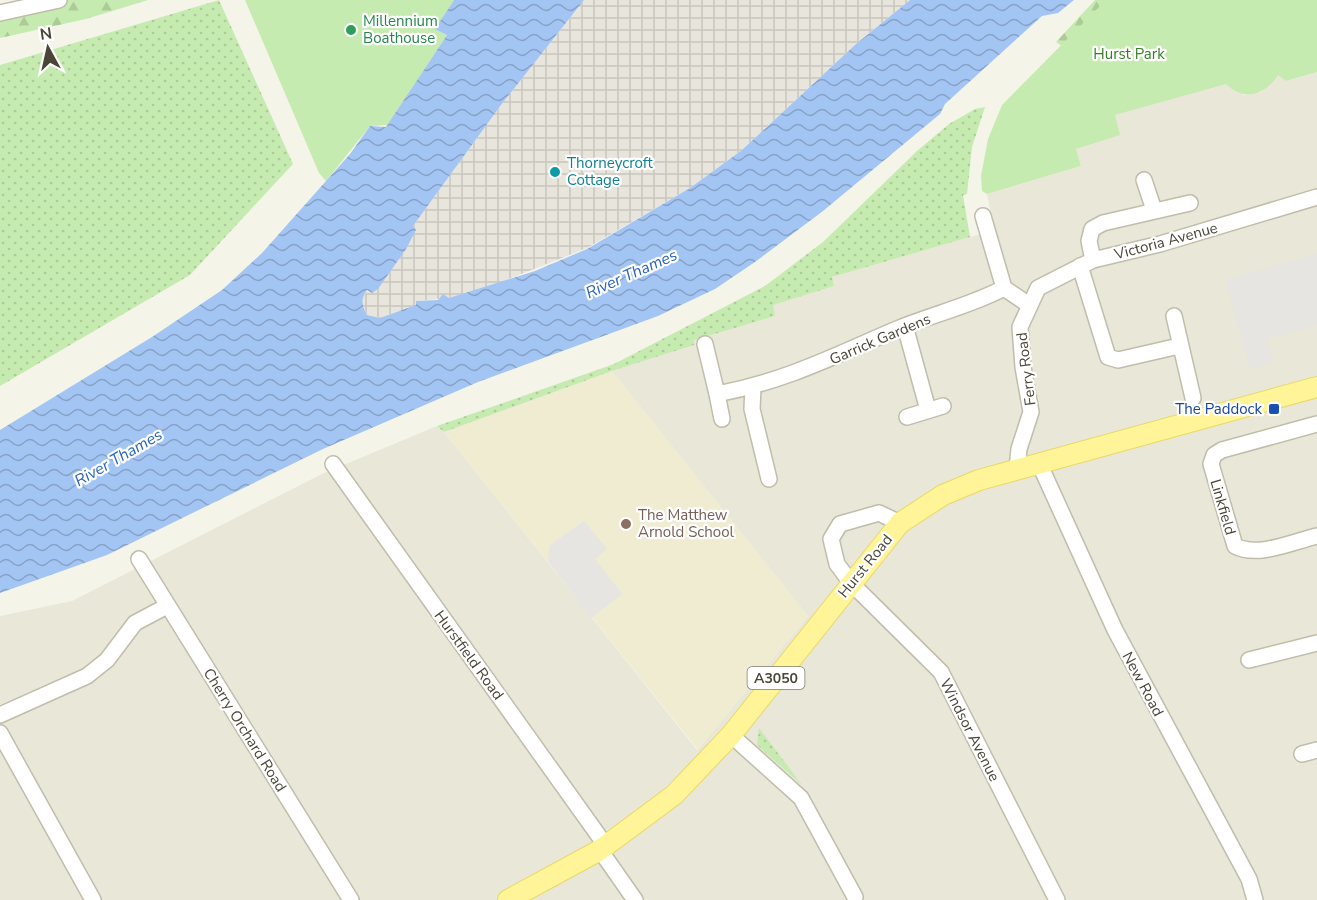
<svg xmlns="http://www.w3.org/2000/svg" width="1317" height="900" viewBox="0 0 1317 900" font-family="'Nunito Sans',sans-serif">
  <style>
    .residential { fill: #e9e7d7 }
    .industrial { fill: url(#industrial-grid) }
    .education { fill: #efecd2 }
    .grass { fill: url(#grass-dots) }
    .forest { fill: url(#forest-firs) }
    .green { fill: #c6ebb0 }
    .parking { fill: #e6e5e1 }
    .water { fill: url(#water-waves) }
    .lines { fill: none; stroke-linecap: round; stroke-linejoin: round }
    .minor-casing { stroke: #c1bdab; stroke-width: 18 }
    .major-casing { stroke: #e9d863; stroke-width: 22 }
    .minor { stroke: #fff; stroke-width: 15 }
    .major { stroke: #fff498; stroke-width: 20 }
    .leisure-dot { fill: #2e9e5b; stroke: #fff; stroke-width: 2 }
    .culture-dot { fill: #0f9aa8; stroke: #fff; stroke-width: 2 }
    .transit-dot { fill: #1a4fb4; stroke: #fff; stroke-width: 2 }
    .education-dot { fill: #8d6e63; stroke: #fff; stroke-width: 2 }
    .labels { text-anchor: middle; stroke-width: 4.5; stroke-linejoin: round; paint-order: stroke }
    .shield { fill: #fff; stroke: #807d73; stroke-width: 1.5 }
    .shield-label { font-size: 14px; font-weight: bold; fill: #494537 }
    .leisure-label { font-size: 15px; fill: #27864d; stroke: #fff; text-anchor: start }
    .park-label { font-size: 15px; fill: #387e27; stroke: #fff }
    .culture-label { font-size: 15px; fill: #0d838f; stroke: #fff; text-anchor: start }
    .street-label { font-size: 15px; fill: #494537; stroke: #fff }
    .transit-label { font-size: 15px; fill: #164399; stroke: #fff; text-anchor: end }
    .education-label { font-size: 15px; fill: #785e54; stroke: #fff; text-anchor: start }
    .water-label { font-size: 16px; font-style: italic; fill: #2a64bb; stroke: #fff }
  </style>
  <defs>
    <pattern id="industrial-grid" width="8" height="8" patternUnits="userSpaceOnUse" patternTransform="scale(1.5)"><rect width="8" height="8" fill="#e8e5dd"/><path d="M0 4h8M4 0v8" fill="none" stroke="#c8c6be"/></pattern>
    <pattern id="grass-dots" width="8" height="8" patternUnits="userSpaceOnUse" patternTransform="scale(1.5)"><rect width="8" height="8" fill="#c6ebb0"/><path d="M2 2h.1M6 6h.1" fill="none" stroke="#accb98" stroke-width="1.8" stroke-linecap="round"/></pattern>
    <pattern id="forest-firs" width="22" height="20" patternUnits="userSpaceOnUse" patternTransform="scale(1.5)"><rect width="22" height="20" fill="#c6ebb0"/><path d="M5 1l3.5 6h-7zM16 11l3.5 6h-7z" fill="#accb98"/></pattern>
    <pattern id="water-waves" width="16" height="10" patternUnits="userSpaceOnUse" patternTransform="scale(1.5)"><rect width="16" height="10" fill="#a3c5f4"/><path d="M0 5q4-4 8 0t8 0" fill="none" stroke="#87a2c6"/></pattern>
  </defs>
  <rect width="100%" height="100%" fill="#f5f4e9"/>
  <path class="residential" d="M1317,72V900H0V616L72,601L322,474L437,426L444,432L697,750L808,616L612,371L694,345L693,340L720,331L775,316L772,305L834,286L832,277L994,230L987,194L1081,166L1076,149L1114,115L1226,83L1244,95L1261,92L1278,75L1287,81Z"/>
  <path class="industrial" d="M584,0H910L856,44L742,150L690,188L587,248L478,291L449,298L417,301V305L380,318L367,315L362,303L363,296L406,249L413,226L501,105Z"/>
  <path class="education" d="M612,371L808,616L698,750L444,432Z"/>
  <g class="grass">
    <path d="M219,0L293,164L190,275L0,386V65Z"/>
    <path d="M985,107L972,147L967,194L963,195L970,237L832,277L834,286L773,305L775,316L694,340V345L612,371L444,432L437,426L614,364L765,286L823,242L917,151L949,124L975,109Z"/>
    <path d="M759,728L802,785L757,745Z"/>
  </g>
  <g class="forest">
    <path d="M59,0H148L86,19L0,38V13Z"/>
    <path d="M1095,0H1130L1070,52L1056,42Z"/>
  </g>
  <g class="green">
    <path d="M245,0H454L436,29L447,35L388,125L370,126L326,181L319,173Z"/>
    <path d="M1106,0H1317V72L1286,81L1278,75C1265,95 1244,102 1226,84L1115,115L1120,135L1076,149L1081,166L987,194L982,191L981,176L988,139L1002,105Z"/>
  </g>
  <g class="parking">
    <path d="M1317,254V325L1267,339L1273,363L1250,369L1225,280Z"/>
    <path d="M584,521L607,549L595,559L622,594L591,618L548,561L550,545Z"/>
  </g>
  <path class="water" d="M454,0H584L501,105L413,226L416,230L406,249L378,289L372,293L367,290C360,300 362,305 367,315L380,318L416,305V301L438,300L443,294L449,298L535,271L587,249L690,188L742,150L856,44L910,0H1074L1058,13L1042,16L945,104L940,114L823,211L755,262L715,289L658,316L478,382L323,449L107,555L0,593V430L152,337L222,290L262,253L350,154L370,126L386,127L447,35L435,29Z"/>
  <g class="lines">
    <defs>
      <g id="minor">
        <path d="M0,13L59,0"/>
        <path d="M1144,180L1154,210"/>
        <path d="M983,216L1004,288L1029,305"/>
        <path d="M1093,260L1089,241L1092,229L1103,223L1190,203"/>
        <path d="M1080,266L1108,357L1118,360L1179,346"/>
        <path d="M1174,316L1193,398"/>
        <path d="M905,326L928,410"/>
        <path d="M705,344L717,394C786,381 834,356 897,329C933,314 970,306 1004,288"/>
        <path d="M753,387L752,409L769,479"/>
        <path d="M717,394L722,419"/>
        <path d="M907,417L943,406"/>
        <path d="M1317,424L1222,450L1214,455L1211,464L1235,546C1258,558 1292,542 1317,536"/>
        <path d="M1039,463L1115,630L1249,879L1255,900"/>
        <path d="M333,464L606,846"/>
        <path d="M1017,469L1019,449L1031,412L1023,367L1020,327L1038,288L1093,260L1160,244L1317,197"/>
        <path d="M900,523L879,513L840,524L831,539L837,564L851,583L941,672L1057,900"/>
        <path d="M139,559L351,900"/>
        <path d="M1249,660L1317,643"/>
        <path d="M0,715L87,676L107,660L135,623L167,606"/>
        <path d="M0,733L93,900"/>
        <path d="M731,735L801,798L855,897"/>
        <path d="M1302,754L1317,750"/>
        <path d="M600,850L635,900"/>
      </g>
      <path id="major" d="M508,900L600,850L674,795L731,735L900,523L943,495L979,480L1317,387"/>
    </defs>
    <use href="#minor" class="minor-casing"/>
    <use href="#major" class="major-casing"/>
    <use href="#minor" class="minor"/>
    <use href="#major" class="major"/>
  </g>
  <circle class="leisure-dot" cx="351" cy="30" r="6"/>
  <circle class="culture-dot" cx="555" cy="172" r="6"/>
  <rect class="transit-dot" x="1268" y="403" width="12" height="12" rx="3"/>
  <circle class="education-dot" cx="626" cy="524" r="6"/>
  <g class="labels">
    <rect class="shield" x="747.5" y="667" width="57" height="22" rx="4.5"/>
    <g class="shield-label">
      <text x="776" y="683">A3050</text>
    </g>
    <g class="leisure-label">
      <text x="363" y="26">Millennium<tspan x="363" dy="17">Boathouse</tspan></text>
    </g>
    <g class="park-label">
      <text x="1129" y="59">Hurst Park</text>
    </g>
    <g class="culture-label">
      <text x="567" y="168">Thorneycroft<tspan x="567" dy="17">Cottage</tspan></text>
    </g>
    <g class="street-label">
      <text transform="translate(1166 241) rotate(-15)" y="5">Victoria Avenue</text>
      <text transform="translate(880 339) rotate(-23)" y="5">Garrick Gardens</text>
      <text transform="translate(1026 369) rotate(-97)" y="5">Ferry Road</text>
      <text transform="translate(1223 507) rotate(74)" y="5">Linkfield</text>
      <text transform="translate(865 566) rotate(-51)" y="5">Hurst Road</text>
      <text transform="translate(469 655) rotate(54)" y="5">Hurstfield Road</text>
      <text transform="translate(1143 684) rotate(62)" y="5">New Road</text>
      <text transform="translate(245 730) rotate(58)" y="5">Cherry Orchard Road</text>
      <text transform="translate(970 730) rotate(63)" y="5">Windsor Avenue</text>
    </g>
    <g class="transit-label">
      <text x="1262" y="414">The Paddock</text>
    </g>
    <g class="education-label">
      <text x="638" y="520">The Matthew<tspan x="638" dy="17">Arnold School</tspan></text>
    </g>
    <g class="water-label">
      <text transform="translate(631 273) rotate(-24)" y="6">River Thames</text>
      <text transform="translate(118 457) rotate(-30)" y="6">River Thames</text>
    </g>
  </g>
  <g transform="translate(48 48) rotate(352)" stroke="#ffffff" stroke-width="4.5" paint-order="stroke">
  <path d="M0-4.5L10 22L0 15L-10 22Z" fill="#494537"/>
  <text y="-9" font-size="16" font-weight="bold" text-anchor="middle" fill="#494537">N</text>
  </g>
</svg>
